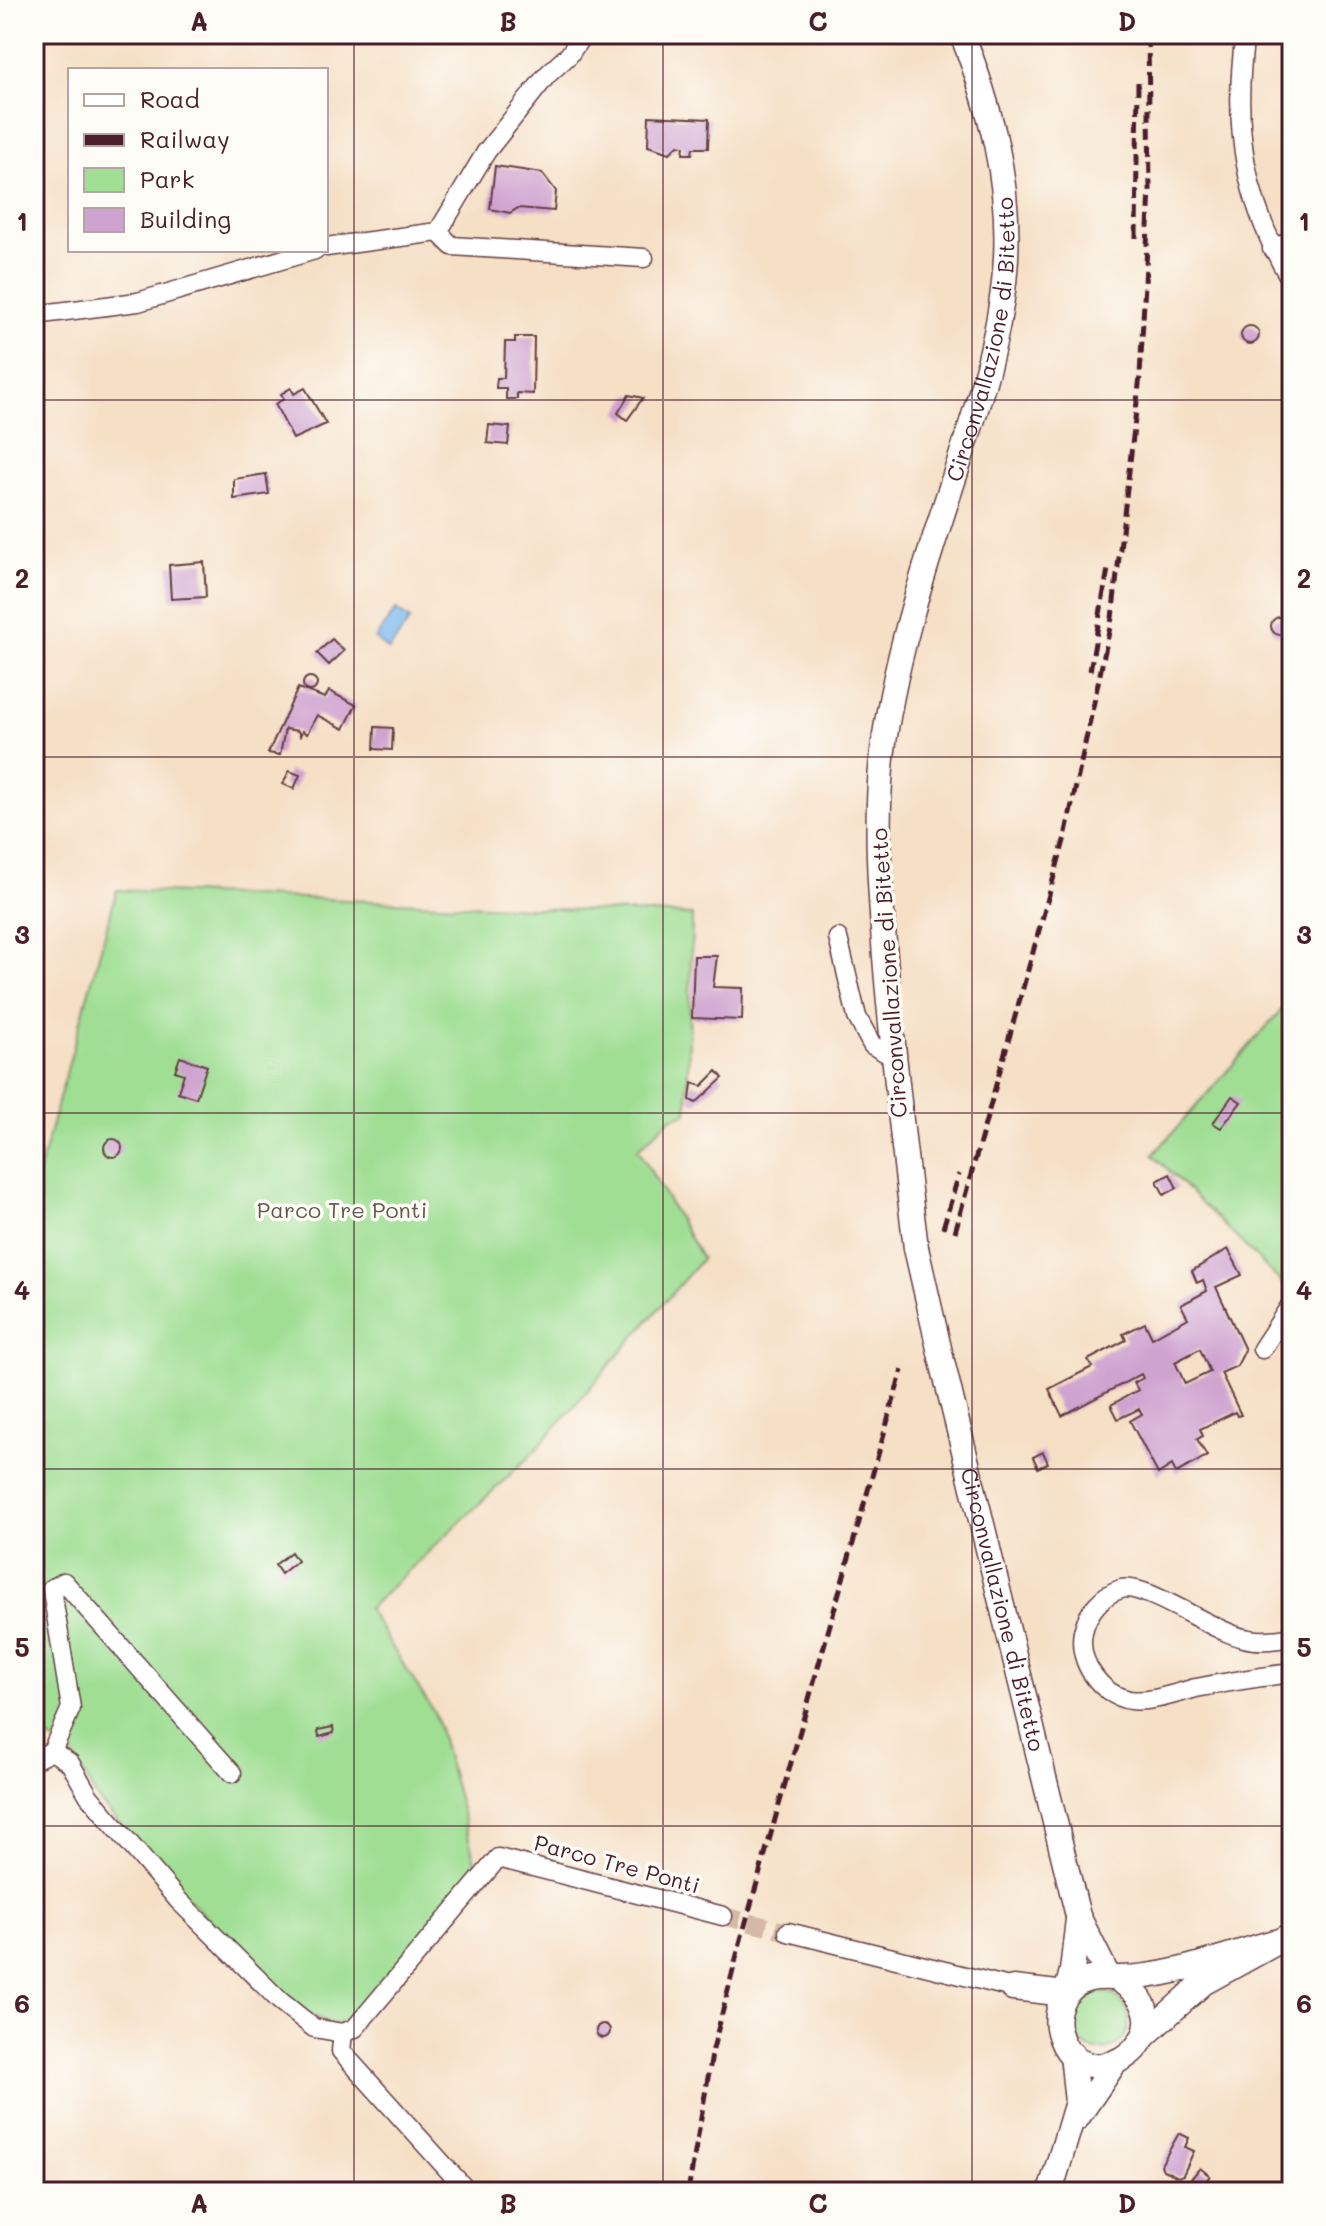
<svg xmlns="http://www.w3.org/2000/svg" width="1326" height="2226" viewBox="0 0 1326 2226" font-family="Mali,sans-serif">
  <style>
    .green { fill: #9fde93; stroke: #747e5f; stroke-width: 2 }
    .water { fill: #7cb9ef; stroke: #636c8d; stroke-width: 2 }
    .building { fill: #cfa3d0; fill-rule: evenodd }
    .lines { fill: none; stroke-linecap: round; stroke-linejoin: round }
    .minor-tunnel { stroke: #d3b9a6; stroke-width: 18; stroke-dasharray: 18 9; stroke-linecap: butt }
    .minor-casing { stroke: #643c42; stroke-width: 21 }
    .major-casing { stroke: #643c42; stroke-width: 27 }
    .minor { stroke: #fff; stroke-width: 18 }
    .major { stroke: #fff; stroke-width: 24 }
    .rail { stroke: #4a1f2b; stroke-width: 5; stroke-dasharray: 12 6; stroke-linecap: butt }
    .major-bridge-casing { stroke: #643c42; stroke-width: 27; stroke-linecap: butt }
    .major-bridge { stroke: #fff; stroke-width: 24 }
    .grid { fill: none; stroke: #4a1f2b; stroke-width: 2; stroke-opacity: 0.55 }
    .labels { text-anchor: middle; stroke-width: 7; stroke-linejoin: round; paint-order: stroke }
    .street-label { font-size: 22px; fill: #4a1f2b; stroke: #fdfcf7 }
    .park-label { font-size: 22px; fill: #64584a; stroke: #fdfcf7 }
    .neatline { fill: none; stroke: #4a1f2b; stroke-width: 3 }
    .grid-label { font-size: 26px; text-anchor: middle; font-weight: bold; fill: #4a1f2b }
  </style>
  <rect width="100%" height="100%" fill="#fdfcf7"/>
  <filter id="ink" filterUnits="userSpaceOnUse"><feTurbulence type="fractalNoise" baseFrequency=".0125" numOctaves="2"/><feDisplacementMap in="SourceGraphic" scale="16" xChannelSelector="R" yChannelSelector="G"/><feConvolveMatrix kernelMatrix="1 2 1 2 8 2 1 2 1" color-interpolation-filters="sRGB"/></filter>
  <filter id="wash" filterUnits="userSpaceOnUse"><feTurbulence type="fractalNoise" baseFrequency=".006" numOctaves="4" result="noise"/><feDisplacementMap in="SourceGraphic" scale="32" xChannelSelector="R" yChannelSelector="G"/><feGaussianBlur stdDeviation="1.8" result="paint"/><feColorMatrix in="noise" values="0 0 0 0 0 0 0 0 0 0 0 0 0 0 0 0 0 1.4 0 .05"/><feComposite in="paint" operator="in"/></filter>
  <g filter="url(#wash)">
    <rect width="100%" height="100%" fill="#f5dfc5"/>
    <g class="green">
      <path d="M117,890L692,915L687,1113L671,1118L638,1149L702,1259L534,1452L368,1609L435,1714L478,1872L355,2018L334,2025L303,2011L189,1900L97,1799L72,1753L48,1737L34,1704V1189Z"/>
      <path d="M1291,999L1292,1267L1282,1283L1153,1155Z"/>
      <circle cx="1100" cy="2021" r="29"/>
    </g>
    <path class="water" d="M396,610L410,620L389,650L375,639Z"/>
    <g id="blocks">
      <g class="building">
        <path d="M649,116L709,119L708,148H693L692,154H683L684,146L678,145L670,153L648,146Z"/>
        <path d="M495,166L542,173L556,191L554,211L518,208L510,213L490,209Z"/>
        <circle cx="1250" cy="335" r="9"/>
        <path d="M515,337H534L533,394L517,393V399H506V388H496L497,378H504L505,342H515Z"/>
        <path d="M291,388L294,394L305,388L326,424L293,439L275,404L284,399L281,394Z"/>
        <path d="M629,395L643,398L627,420L618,413Z"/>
        <path d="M489,425L510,427L508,445L487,443Z"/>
        <path d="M266,474L269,494L234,499V479Z"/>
        <path d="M204,562L206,597L171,599L169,565Z"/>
        <circle cx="1280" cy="626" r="9"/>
        <path d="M332,639L344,651L329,665L317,653Z"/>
        <circle cx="310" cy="684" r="7"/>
        <path d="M298,688L325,698L329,691L356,705L344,729L317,715L307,734L302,731L300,736L298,731L285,729L280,755L268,753Z"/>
        <path d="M375,727L393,728L392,750L374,749Z"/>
        <path d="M289,771L300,775L294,789L283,784Z"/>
        <path d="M694,956H717L713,987L743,988L742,1020L692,1018Z"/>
        <path d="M180,1057L207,1066L196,1098L178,1092L184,1074L175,1071Z"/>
        <path d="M717,1071L723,1078L696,1103L690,1100L692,1083L702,1086Z"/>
        <path d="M1232,1096L1241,1102L1221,1128L1213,1123Z"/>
        <circle cx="113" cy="1148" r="9"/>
        <path d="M1170,1174L1177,1188L1164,1195L1157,1181Z"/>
        <path d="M1228,1249L1242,1275L1216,1287L1245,1350L1237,1366L1221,1373L1241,1415L1237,1416L1235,1412L1200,1429L1203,1436L1197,1439L1207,1456L1176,1473L1172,1465L1158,1474L1130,1421L1142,1414L1139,1409L1118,1419L1111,1405L1138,1390L1134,1383L1143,1378L1141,1374L1062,1416L1049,1389L1092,1367L1088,1360L1126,1340L1123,1334L1145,1323L1152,1338L1188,1318L1181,1305L1207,1291L1203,1280L1197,1283L1192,1271ZM1200,1349L1210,1372L1185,1384L1175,1362Z"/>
        <path d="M1043,1452L1048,1463L1038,1468L1033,1457Z"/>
        <path d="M291,1552L297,1561L281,1574L275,1565Z"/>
        <path d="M333,1727L334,1733L319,1737L318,1730Z"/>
        <circle cx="603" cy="2031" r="7"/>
        <path d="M1179,2133L1189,2138L1185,2147L1194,2151L1183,2175L1178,2177L1163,2170L1161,2165Z"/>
        <path d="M1200,2168L1210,2176L1199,2188L1190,2180Z"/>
      </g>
    </g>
  </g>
  <g filter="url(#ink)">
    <use href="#blocks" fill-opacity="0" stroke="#643c42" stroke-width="2"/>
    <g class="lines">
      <path class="minor-tunnel" d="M723,1916L788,1932"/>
      <defs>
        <g id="minor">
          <path d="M1245,34C1232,127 1244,202 1292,282"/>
          <path d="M438,232L452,246L644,258"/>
          <path d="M326,247L438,232L486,152L547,75L569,55L583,34"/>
          <path d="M1272,249L1292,241"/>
          <path d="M34,315L138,302L315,250"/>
          <path d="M838,938L857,1017L872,1045L893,1057"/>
          <path d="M1262,1349L1292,1303"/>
          <path d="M1292,1637C1277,1640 1259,1642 1244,1638C1213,1632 1145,1582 1121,1589C1101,1595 1087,1613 1083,1632C1077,1662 1101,1695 1130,1700C1150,1703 1177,1693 1196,1688C1228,1682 1259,1677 1292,1673"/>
          <path d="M52,1751L71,1708L53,1597L52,1588L64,1582L232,1773"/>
          <path d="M34,1760L52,1751L70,1763L89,1796L178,1900L280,2001L314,2028L343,2033L355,2028L498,1858L723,1916"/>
          <path d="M788,1932L1013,1988"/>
          <path d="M343,2033L341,2051L468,2192"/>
        </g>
        <g id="major">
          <path id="s1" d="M916,1248C904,1151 893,1054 885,957C880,890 875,825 882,758C893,662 925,567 955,475C978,404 1002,334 1006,258C1010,180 990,106 962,34"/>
          <path id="s2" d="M941,1357L1078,1916L1108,1976"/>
          <path d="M1117,1979C1203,2030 1080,2112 1059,2032C1055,2018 1059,2002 1068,1992C1084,1975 1099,1978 1119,1978C1170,1978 1224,1956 1274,1942"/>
          <path d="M1013,1988L1066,1994L1072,1971L1078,1919"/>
          <path d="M1145,2035L1203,1983L1292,1934"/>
          <path d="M1077,2118L1114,2064"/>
          <path d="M1050,2192L1077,2102L1072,2054"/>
        </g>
      </defs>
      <use href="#minor" class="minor-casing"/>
      <use href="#major" class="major-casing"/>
      <use href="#minor" class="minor"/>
      <use href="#major" class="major"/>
      <g class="rail">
        <path d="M1136,238L1138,82"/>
        <path d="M1090,671L1108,569"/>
        <path d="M943,1228L959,1174"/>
        <path d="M955,1232L1065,837L1112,618L1140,376L1150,190L1148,34"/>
        <path d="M688,2192L713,2049L740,1943L902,1370"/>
      </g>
      <defs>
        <path id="major-bridge" d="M916,1248L941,1357"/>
      </defs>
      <use href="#major-bridge" class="major-bridge-casing"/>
      <use href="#major-bridge" class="major-bridge"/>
    </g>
  </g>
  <path class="grid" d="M354,34V2192M663,34V2192M972,34V2192M34,400H1292M34,757H1292M34,1113H1292M34,1469H1292M34,1826H1292"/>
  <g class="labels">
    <g class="street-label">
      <text dy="8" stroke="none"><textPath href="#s1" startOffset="924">Circonvallazione di Bitetto</textPath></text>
      <text transform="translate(889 973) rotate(-94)" y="8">Circonvallazione di Bitetto</text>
      <text dy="8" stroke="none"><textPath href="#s2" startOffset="260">Circonvallazione di Bitetto</textPath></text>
      <text transform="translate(617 1864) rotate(15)" y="8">Parco Tre Ponti</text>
    </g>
    <g class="park-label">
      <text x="342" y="1218">Parco Tre Ponti</text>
    </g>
  </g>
  <rect width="1326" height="2226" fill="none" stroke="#fdfcf7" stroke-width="88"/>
  <rect x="68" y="68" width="260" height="184" fill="#fdfcf7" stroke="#b5a4a5" stroke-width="2"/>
  <rect x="84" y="94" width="40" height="12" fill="#ffffff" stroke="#b5a4a5" stroke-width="2"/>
  <text x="140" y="108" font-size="24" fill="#4a1f2b">Road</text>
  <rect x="84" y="134" width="40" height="12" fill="#4a1f2b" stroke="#b5a4a5" stroke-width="2"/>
  <text x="140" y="148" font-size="24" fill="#4a1f2b">Railway</text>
  <rect x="84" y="168" width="40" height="24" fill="#9fde93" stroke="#b5a4a5" stroke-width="2"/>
  <text x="140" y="188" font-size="24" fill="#4a1f2b">Park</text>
  <rect x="84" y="208" width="40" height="24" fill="#cfa3d0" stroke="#b5a4a5" stroke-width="2"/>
  <text x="140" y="228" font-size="24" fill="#4a1f2b">Building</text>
  <rect x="44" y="44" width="1238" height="2138" class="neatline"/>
  <g class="grid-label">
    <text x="199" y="31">A</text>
    <text x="508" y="31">B</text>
    <text x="818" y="31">C</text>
    <text x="1127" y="31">D</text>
    <text x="22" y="231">1</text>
    <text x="1304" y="231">1</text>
    <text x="22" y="588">2</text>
    <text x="1304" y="588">2</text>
    <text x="22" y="944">3</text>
    <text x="1304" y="944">3</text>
    <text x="22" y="1300">4</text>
    <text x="1304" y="1300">4</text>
    <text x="22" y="1657">5</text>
    <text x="1304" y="1657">5</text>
    <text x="22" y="2013">6</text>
    <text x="1304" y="2013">6</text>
    <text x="199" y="2213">A</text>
    <text x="508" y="2213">B</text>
    <text x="818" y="2213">C</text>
    <text x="1127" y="2213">D</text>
  </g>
</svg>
